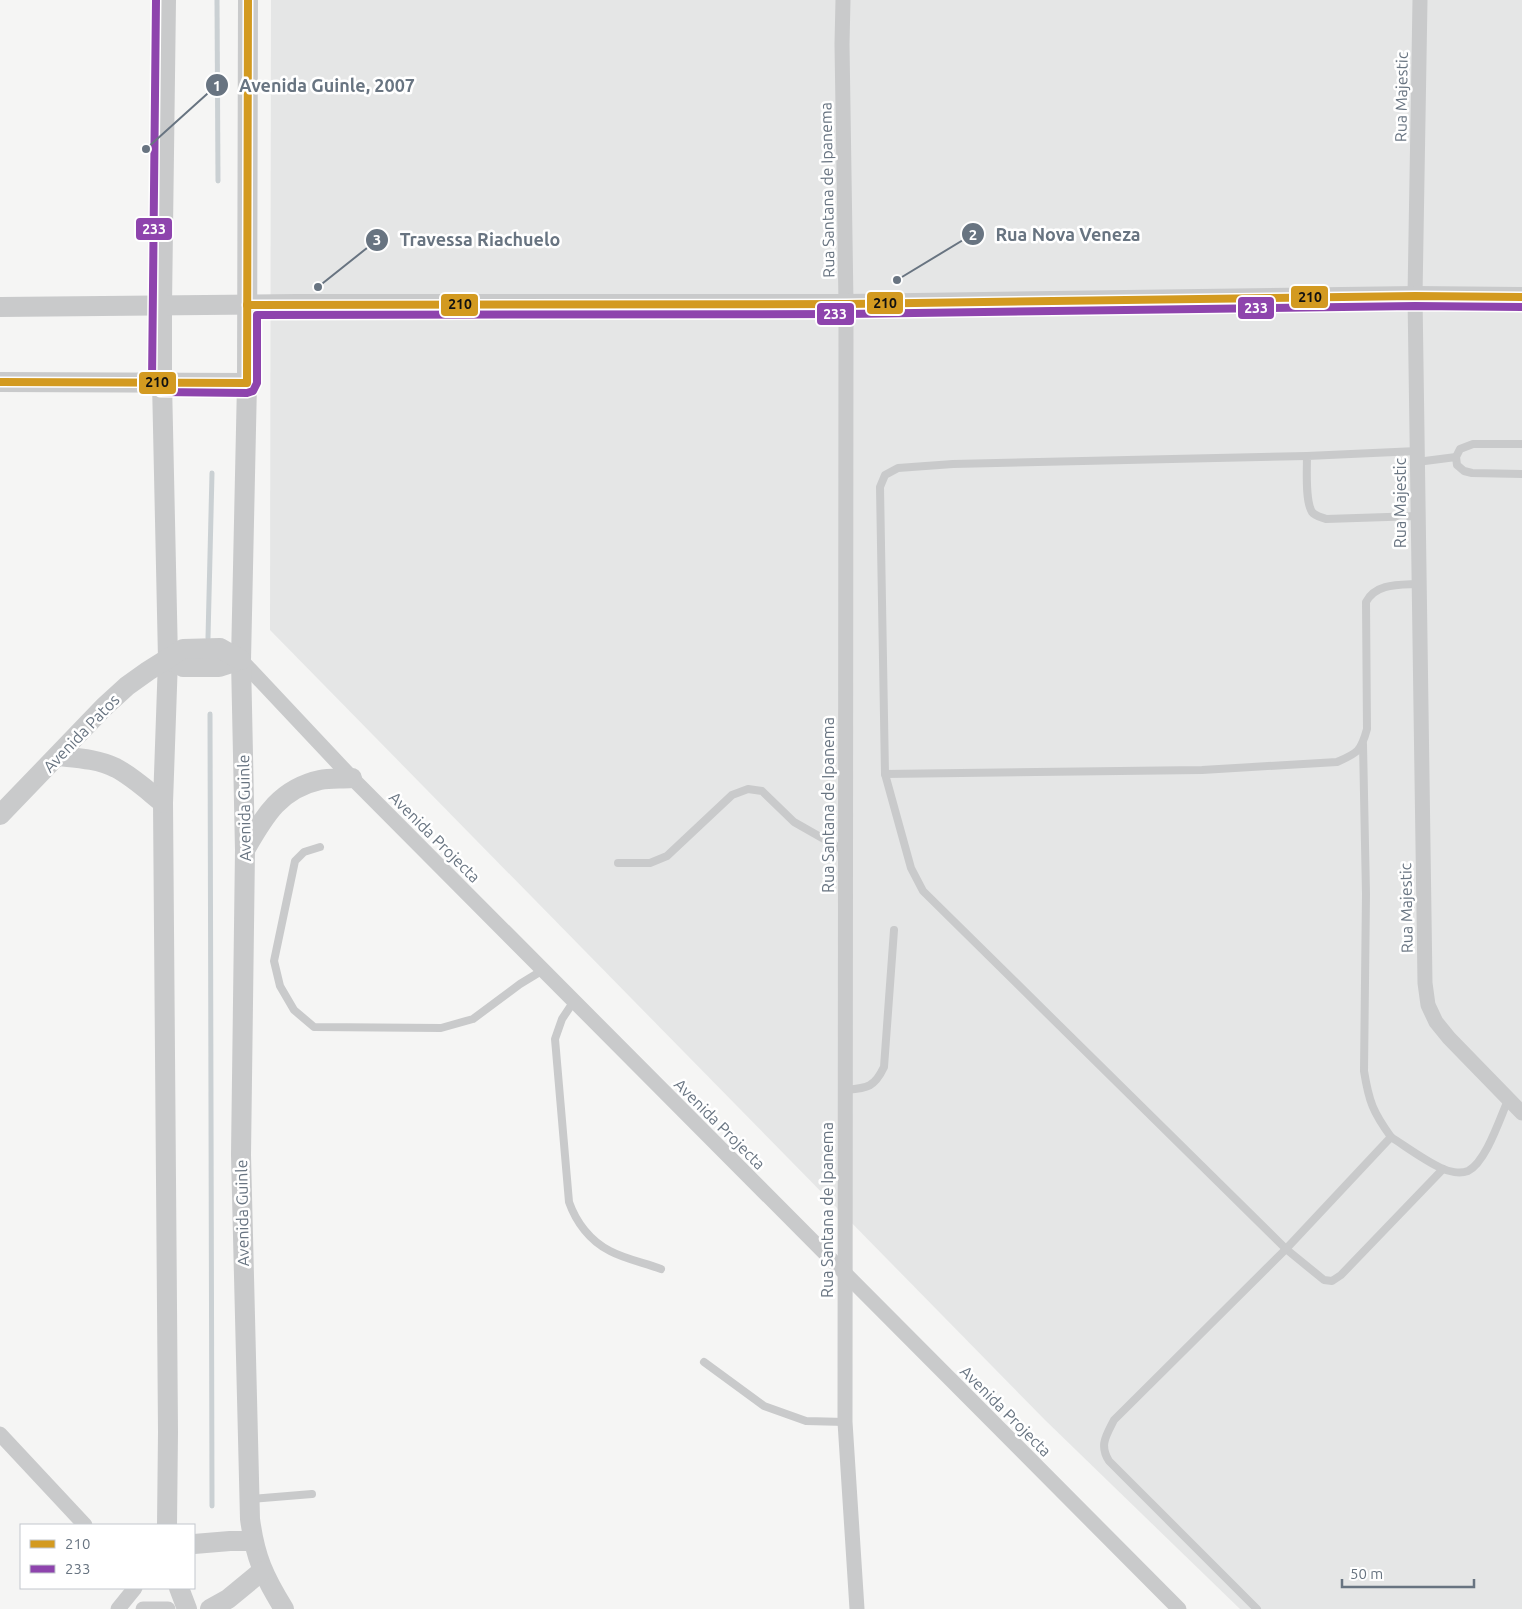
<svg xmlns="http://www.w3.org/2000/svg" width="1522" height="1609" viewBox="0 0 1522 1609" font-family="Ubuntu,sans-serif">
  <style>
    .built { fill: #e5e6e6 }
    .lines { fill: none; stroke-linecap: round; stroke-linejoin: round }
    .stream { stroke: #cad0d3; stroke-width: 5 }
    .service { stroke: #c9cacb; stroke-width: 8 }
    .minor { stroke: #c9cacb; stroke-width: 15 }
    .tertiary { stroke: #c9cacb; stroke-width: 20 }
    .bus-1-casing { stroke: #fff; stroke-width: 11 }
    .bus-2-casing { stroke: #fff; stroke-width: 11 }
    .bus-1 { stroke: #d39a20; stroke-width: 8 }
    .bus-2 { stroke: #8e44ad; stroke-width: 8 }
    .labels { text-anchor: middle; stroke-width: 5; stroke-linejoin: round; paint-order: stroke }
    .street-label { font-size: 16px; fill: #687481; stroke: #fff }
    .leader { fill: none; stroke: #687481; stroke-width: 2 }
    .callout-dot { fill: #687481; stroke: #fff; stroke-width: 2 }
    .mark-label { font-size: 15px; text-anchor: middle; font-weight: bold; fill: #fff }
    .callout-label { font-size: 18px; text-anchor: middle; font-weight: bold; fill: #687481; stroke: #fff; stroke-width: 5; stroke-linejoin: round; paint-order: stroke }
    .line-badge { stroke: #fff; stroke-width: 2 }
    .badge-label { font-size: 14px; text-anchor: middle; font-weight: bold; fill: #fff }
    .pale-badge-label { font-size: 14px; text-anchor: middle; font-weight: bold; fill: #111 }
  </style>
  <rect width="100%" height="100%" fill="#f5f5f4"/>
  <path class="built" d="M271,0H1522V1609H1240L1045,1420L270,630Z"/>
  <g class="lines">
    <g class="stream">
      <path d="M217,0L218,181"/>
      <path d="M208,638L212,473"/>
      <path d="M210,714L212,1506"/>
    </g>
    <g class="service">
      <path d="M1522,444H1473L1460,449L1456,457L1457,465L1464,471L1472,473L1522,474"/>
      <path d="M1417,451L1307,456C1307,470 1305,501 1312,512C1315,516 1321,517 1326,519L1418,516"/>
      <path d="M1307,456L953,464L898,468L885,475L880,487L885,774L911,868L923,891L1286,1249L1324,1280L1332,1281L1341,1275L1443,1169"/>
      <path d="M1417,462L1456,457"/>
      <path d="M1363,744L1366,894L1364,1071C1369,1102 1373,1112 1391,1137"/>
      <path d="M885,774L1202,770L1337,762C1358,753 1361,751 1367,729L1366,602C1376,583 1399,585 1418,584"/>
      <path d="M320,847L304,852L295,861L274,961L280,986L294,1010L314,1027L441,1028L473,1019L520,984L543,970"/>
      <path d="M618,863H650L667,856L732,795L748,789L762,791L794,822L845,851"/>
      <path d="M574,1001L562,1019L555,1039L569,1202C576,1222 590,1241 610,1251C625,1259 645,1263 661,1269"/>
      <path d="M845,1090C867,1088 874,1088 884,1067L894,930"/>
      <path d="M704,1362L764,1406L806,1421L845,1422"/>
      <path d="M251,1499L312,1494"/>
      <path d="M1257,1609L1109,1461C1099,1445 1106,1436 1114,1420L1286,1249L1391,1137C1408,1148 1424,1160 1441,1168C1449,1172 1460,1174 1468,1171C1486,1162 1500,1118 1508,1100"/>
    </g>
    <g class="minor">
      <path d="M843,0L842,44L846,304L845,1422L857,1609"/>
      <path d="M1420,0L1415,296L1425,983L1428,1005L1436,1022L1449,1038L1522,1113"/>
      <path d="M241,660L352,778L1179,1609"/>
      <path d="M0,1434L85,1525"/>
      <path d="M118,1609L135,1588"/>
      <path d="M143,1609H168"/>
    </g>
    <g class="tertiary">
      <path d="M166,0L162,305V382L168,659L163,803L168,1432L167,1525"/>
      <path d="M248,0L247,383L241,660L245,850L241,1155L250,1519C255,1557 264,1577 284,1609"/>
      <path d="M0,307L297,304H846L1415,296L1522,297"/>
      <path d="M0,382L247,383"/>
      <path d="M168,659L183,667H219L241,660"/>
      <path d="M58,756C77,758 98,759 116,768C133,777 148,791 163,803"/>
      <path d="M0,815L104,707L127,686L148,671L183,649L220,648L241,660"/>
      <path d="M245,850C264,817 279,789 320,780C330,778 341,779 352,778"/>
      <path d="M194,1544L230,1541H253"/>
      <path d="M179,1588L187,1609"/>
      <path d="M210,1609L228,1599L262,1571"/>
    </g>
    <defs>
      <g id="bus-1">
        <path d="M247,305L846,304L1415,296L1522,297"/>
        <path d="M0,382L247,383L248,0"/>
      </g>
      <path id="bus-2" d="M156,0L152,382L154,388L160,392L247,393L253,391L257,383V315L846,314L1415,306L1522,307"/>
    </defs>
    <use href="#bus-1" class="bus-1-casing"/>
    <use href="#bus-2" class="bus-2-casing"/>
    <use href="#bus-1" class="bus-1"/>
    <use href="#bus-2" class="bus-2"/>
  </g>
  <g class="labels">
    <g class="street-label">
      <text transform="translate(1401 97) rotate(-89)" y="6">Rua Majestic</text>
      <text transform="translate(827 190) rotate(-91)" y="6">Rua Santana de Ipanema</text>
      <text transform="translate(1400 503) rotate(-90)" y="6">Rua Majestic</text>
      <text transform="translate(81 733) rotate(-46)" y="6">Avenida Patos</text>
      <text transform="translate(828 805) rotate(-90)" y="6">Rua Santana de Ipanema</text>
      <text transform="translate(244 808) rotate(-91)" y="6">Avenida Guinle</text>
      <text transform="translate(435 837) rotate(45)" y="6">Avenida Projecta</text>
      <text transform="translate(1406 908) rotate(-91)" y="6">Rua Majestic</text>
      <text transform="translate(720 1124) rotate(45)" y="6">Avenida Projecta</text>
      <text transform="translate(827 1210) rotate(-90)" y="6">Rua Santana de Ipanema</text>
      <text transform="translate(242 1213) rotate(-91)" y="6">Avenida Guinle</text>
      <text transform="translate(1006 1411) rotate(45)" y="6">Avenida Projecta</text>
    </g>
  </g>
  <path class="leader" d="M146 149L217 85M897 280L973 234M318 287L377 240"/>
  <g class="callout-dot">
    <circle cx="146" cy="149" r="5"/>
    <circle cx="897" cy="280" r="5"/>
    <circle cx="318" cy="287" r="5"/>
    <circle cx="217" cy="85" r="12"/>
    <circle cx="973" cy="234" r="12"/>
    <circle cx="377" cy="240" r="12"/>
  </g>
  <g class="mark-label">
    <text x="217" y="91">1</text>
    <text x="973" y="240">2</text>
    <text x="377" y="245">3</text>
  </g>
  <g class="callout-label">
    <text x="327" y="92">Avenida Guinle, 2007</text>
    <text x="1068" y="241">Rua Nova Veneza</text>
    <text x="480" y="246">Travessa Riachuelo</text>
  </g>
  <g class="line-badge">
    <rect x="135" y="217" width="38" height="24" rx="5" fill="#8e44ad"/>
    <rect x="1290" y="285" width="39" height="24" rx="5" fill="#d39a20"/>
    <rect x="866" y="291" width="38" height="24" rx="5" fill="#d39a20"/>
    <rect x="440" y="293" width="39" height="24" rx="5" fill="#d39a20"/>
    <rect x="1237" y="296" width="38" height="24" rx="5" fill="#8e44ad"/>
    <rect x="816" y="302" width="39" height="24" rx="5" fill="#8e44ad"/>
    <rect x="138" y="371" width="39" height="24" rx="5" fill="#d39a20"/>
  </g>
  <g class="badge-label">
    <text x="154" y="234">233</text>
    <text x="1256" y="313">233</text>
    <text x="835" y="319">233</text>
  </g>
  <g class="pale-badge-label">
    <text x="1310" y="302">210</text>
    <text x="885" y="308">210</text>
    <text x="460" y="309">210</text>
    <text x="157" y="387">210</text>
  </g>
  <rect x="20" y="1524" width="175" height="65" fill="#ffffff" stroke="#c3c7cd"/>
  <rect x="30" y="1540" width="25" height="8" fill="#d39a20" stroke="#c3c7cd"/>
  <text x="65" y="1549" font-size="15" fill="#687481">210</text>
  <rect x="30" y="1565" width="25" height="8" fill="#8e44ad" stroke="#c3c7cd"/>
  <text x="65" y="1574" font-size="15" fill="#687481">233</text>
  <path d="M1342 1579v8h132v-8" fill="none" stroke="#687481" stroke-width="2.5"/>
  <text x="1350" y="1579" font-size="15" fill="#687481" stroke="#ffffff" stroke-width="4" paint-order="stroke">50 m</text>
</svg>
